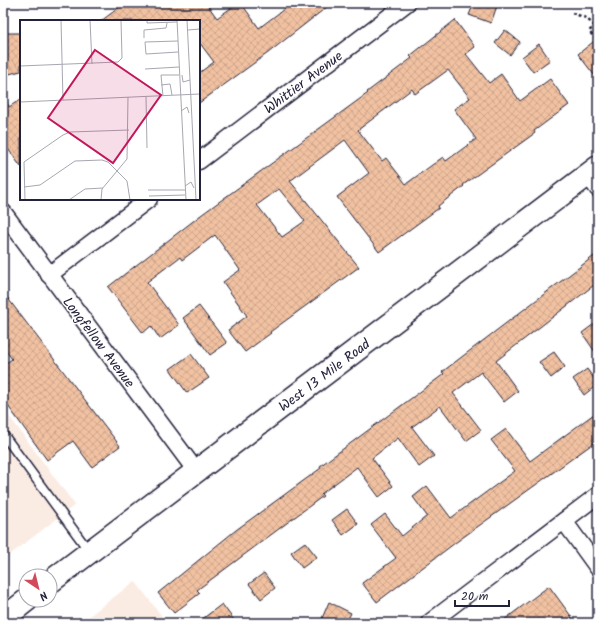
<svg xmlns="http://www.w3.org/2000/svg" width="601" height="626" viewBox="0 0 601 626" font-family="Kalam,sans-serif">
  <style>
    .built { fill: #fbece3 }
    .building { fill: url(#building-cross-hatch); stroke: #22223b; fill-rule: evenodd }
    .lines { fill: none; stroke-linecap: round; stroke-linejoin: round }
    .service-casing { stroke: #22223b; stroke-width: 11 }
    .minor-casing { stroke: #22223b; stroke-width: 19 }
    .secondary-casing { stroke: #22223b; stroke-width: 25 }
    .path { stroke: #22223b; stroke-width: 2.5; stroke-dasharray: 3 3; stroke-linecap: butt }
    .service { stroke: #fff; stroke-width: 8 }
    .minor { stroke: #fff; stroke-width: 16 }
    .secondary { stroke: #fff; stroke-width: 22 }
    .labels { text-anchor: middle; stroke-width: 3; stroke-linejoin: round; paint-order: stroke }
    .street-label { font-size: 14px; fill: #22223b; stroke: #fff }
    .inset-road { fill: none; stroke: #a7a7b1; stroke-width: 1 }
    .view { fill: #c2185b; fill-opacity: 0.15; stroke: #c2185b; stroke-width: 2 }
    .inset-edge { fill: none; stroke: #22223b; stroke-width: 2 }
  </style>
  <defs>
    <pattern id="building-cross-hatch" width="8" height="8" patternUnits="userSpaceOnUse"><rect width="8" height="8" fill="#f1c1a1"/><path d="M0 0l8 8M0 8l8-8" fill="none" stroke="#cea68c"/></pattern>
  </defs>
  <rect width="100%" height="100%" fill="#fff"/>
  <filter id="ink" filterUnits="userSpaceOnUse"><feTurbulence type="fractalNoise" baseFrequency=".025" numOctaves="2"/><feDisplacementMap in="SourceGraphic" scale="8" xChannelSelector="R" yChannelSelector="G"/><feConvolveMatrix kernelMatrix="1 2 1 2 8 2 1 2 1" color-interpolation-filters="sRGB"/></filter>
  <g filter="url(#ink)">
    <g class="built">
      <path d="M3,408L75,505L3,560Z"/>
      <path d="M135,581L167,623H80Z"/>
    </g>
    <g class="building">
      <path d="M125,3H206L217,18L238,3H241L259,28L292,3H332L268,53L199,103V73L214,62L199,42V21H101Z"/>
      <path d="M474,3H498L491,23L469,15Z"/>
      <path d="M455,20L475,47L466,54L489,83L501,74L520,101L550,79L569,105L534,131L535,133L463,185L464,186L438,206L439,208L379,252L337,197L369,173L345,140L290,181L359,267L270,332L271,333L245,352L228,330L247,316L223,282L240,270L215,235L182,260L180,257L147,282L179,325L160,339L151,326L143,333L108,287L201,215L368,93L367,92L412,58L410,56ZM448,70L470,98L454,109L476,139L446,161L443,157L406,184L386,158L382,161L358,130L412,89L415,94ZM279,189L305,221L282,237L257,205Z"/>
      <path d="M505,30L520,42L510,55L495,43Z"/>
      <path d="M6,33H21V71L5,75Z"/>
      <path d="M598,38V80L578,54Z"/>
      <path d="M539,44L550,60L533,72L522,57Z"/>
      <path d="M3,94L9,107L21,99V167L3,142Z"/>
      <path d="M598,253V282L496,361L518,391L504,402L481,372L453,393L481,430L466,441L440,406L412,427L434,456L419,467L398,438L372,458L393,486L379,497L357,467L321,494L323,496L197,590L200,593L174,613L158,593L236,530L321,468L320,466L444,374L442,372Z"/>
      <path d="M3,292L120,446L92,467L73,441L47,460L3,399V365L12,359L3,347Z"/>
      <path d="M199,306L227,343L210,355L183,318Z"/>
      <path d="M598,321V356L582,333Z"/>
      <path d="M554,352L565,367L551,378L539,362Z"/>
      <path d="M191,354L209,378L187,393L170,369Z"/>
      <path d="M587,369L598,384L584,395L573,379Z"/>
      <path d="M598,411V440L455,543L377,602L362,583L396,558L371,525L385,514L402,536L427,516L413,497L427,486L451,518L515,471L491,440L506,429L530,461Z"/>
      <path d="M347,509L358,524L343,535L332,520Z"/>
      <path d="M305,542L317,557L302,568L291,552Z"/>
      <path d="M264,573L275,588L261,599L249,584Z"/>
      <path d="M549,586L576,623H500Z"/>
      <path d="M329,602L351,613L346,623H320Z"/>
      <path d="M222,604L236,623H197Z"/>
    </g>
    <g class="lines">
      <defs>
        <path id="service" d="M3,434L89,551"/>
        <g id="minor">
          <path d="M199,161L407,3"/>
          <path d="M588,175L598,189"/>
          <path d="M3,212L196,471"/>
          <path d="M49,275L149,199"/>
          <path d="M564,521L598,568"/>
          <path d="M429,623L598,495"/>
        </g>
        <g id="secondary">
          <path d="M50,582L598,167"/>
          <path d="M3,619L27,600"/>
        </g>
      </defs>
      <use href="#service" class="service-casing"/>
      <use href="#minor" class="minor-casing"/>
      <use href="#secondary" class="secondary-casing"/>
      <g class="path">
        <path d="M572,13L586,18L595,26"/>
        <path d="M596,40L589,31L598,24"/>
      </g>
      <use href="#service" class="service"/>
      <use href="#minor" class="minor"/>
      <use href="#secondary" class="secondary"/>
    </g>
  </g>
  <g class="labels">
    <g class="street-label">
      <text transform="translate(303 82) rotate(-37)" y="5">Whittier Avenue</text>
      <text transform="translate(99 342) rotate(53)" y="5">Longfellow Avenue</text>
      <text transform="translate(324 375) rotate(-37)" y="5">West 13 Mile Road</text>
    </g>
  </g>
  <g transform="translate(20 20)">
    <rect width="180" height="180" fill="#fff"/>
    <path class="inset-road" d="M41,0L43,80M70,0L72,44M127,0V3L157,2M157,0L166,180M167,0L176,180M168,10L180,9M124,18V10L146,8L147,3M158,21L125,22L126,34L158,32M0,46L98,42L102,38L101,0M125,49L159,47M162,55L163,62L170,60M141,65L150,64L152,75M143,76L141,55H159M126,77L127,128M0,82L180,74M161,91L167,87L169,93M165,166L171,162L174,168M4,167L20,165L55,141L82,140L88,142L107,161L110,180M128,170H165M129,176L165,175M5,180L4,142L43,115L50,112L109,110M49,180L65,169L83,168M81,180L82,169L107,139L108,77"/>
    <path class="view" d="M75,30L141,75L93,143L28,98Z"/>
    <rect width="180" height="180" class="inset-edge"/>
  </g>
  <rect width="601" height="626" fill="none" stroke="#fff" stroke-width="16"/>
  <rect x="8" y="8" width="585" height="610" fill="none" stroke="#22223b" stroke-width="1.5" filter="url(#ink)"/>
  <g transform="translate(38 588) rotate(145)"><circle r="19" fill="#ffffff" stroke="#a7a7b1"/>
  <path d="M0-3L7 15L0 10L-7 15Z" fill="#d1495b"/>
  <text y="-6" font-size="11" font-weight="bold" text-anchor="middle" fill="#22223b">N</text>
  </g>
  <path d="M455 600v6h54v-6" fill="none" stroke="#22223b" stroke-width="2"/>
  <text x="461" y="600" font-size="12" fill="#22223b" stroke="#ffffff" stroke-width="3" paint-order="stroke">20 m</text>
</svg>
